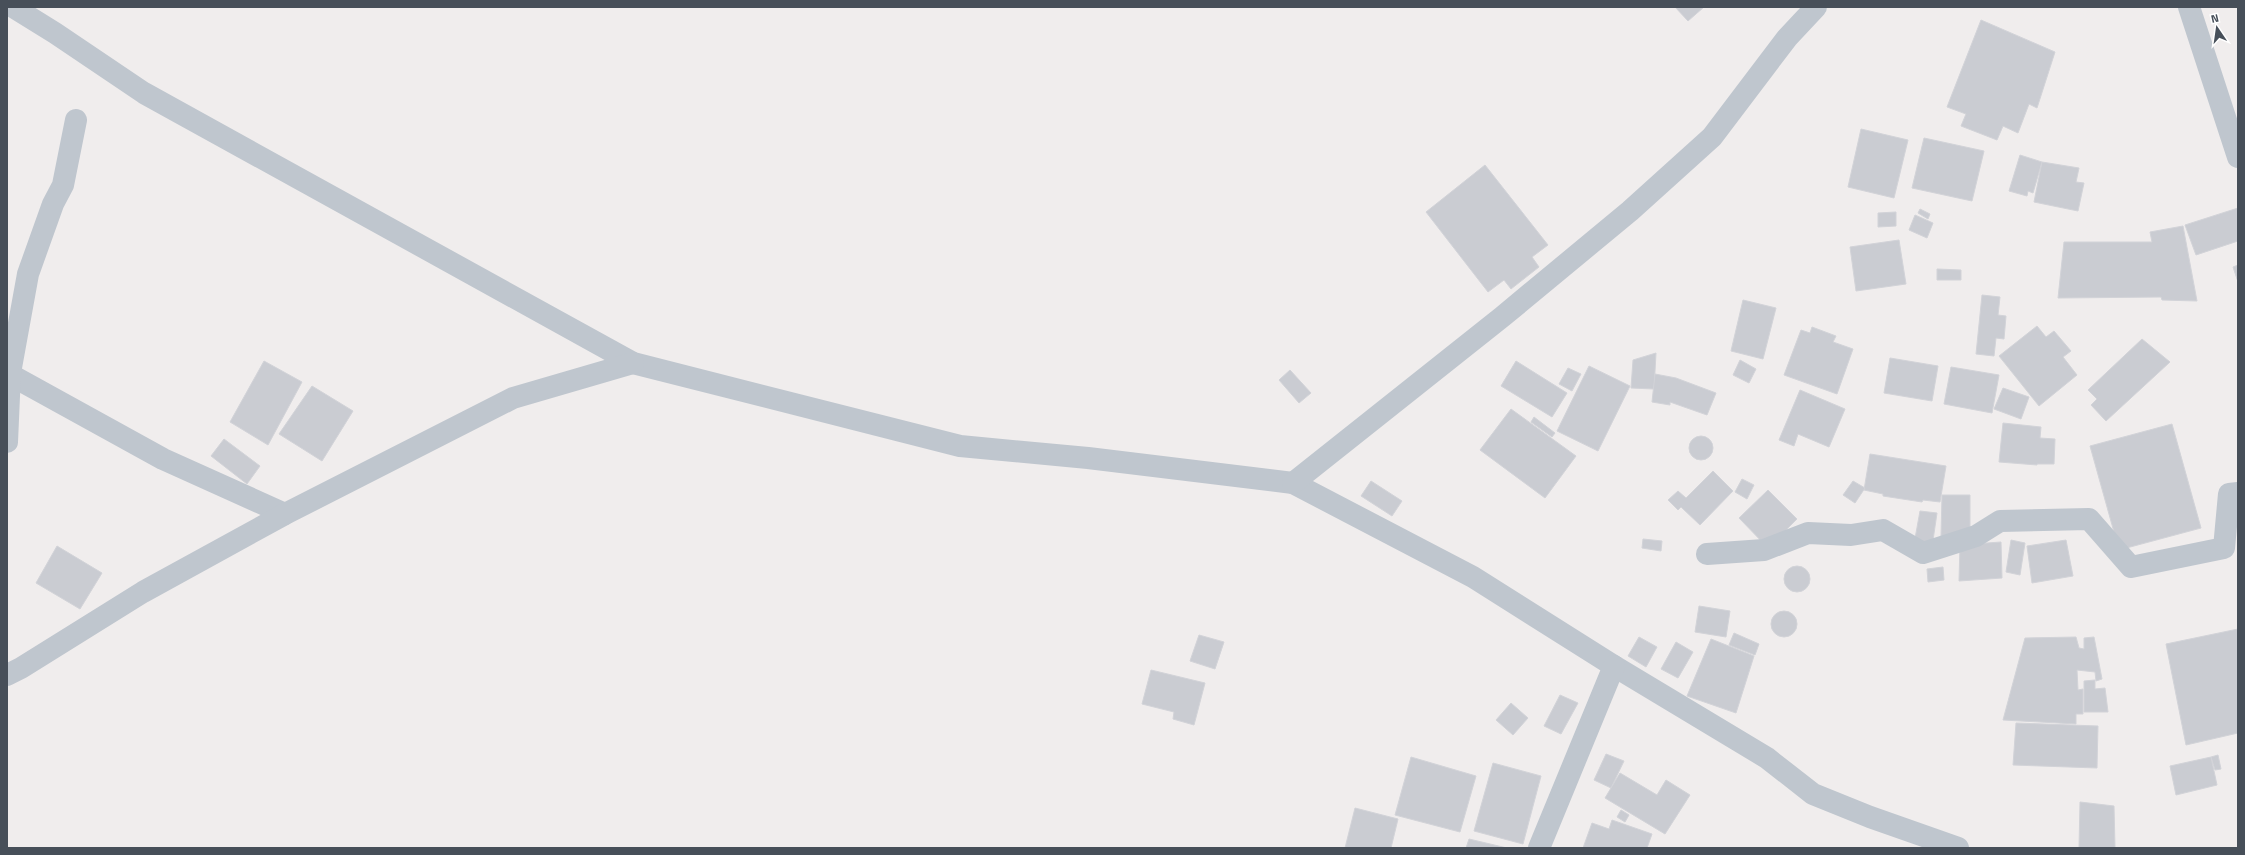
<svg xmlns="http://www.w3.org/2000/svg" width="2245" height="855" viewBox="0 0 2245 855" font-family="'Titillium Web',sans-serif">
  <style>
    .building { fill: #caccd2; stroke: #d2d3d8 }
    .lines { fill: none; stroke-linecap: round; stroke-linejoin: round }
    .minor { stroke: #bfc6ce; stroke-width: 22 }
  </style>
  <rect width="100%" height="100%" fill="#f0eded"/>
  <g class="building">
    <path d="M1675,7H1704L1688,21Z"/>
    <path d="M1981,20L2055,52L2037,108L2029,104L2018,133L2003,126L1997,140L1961,126L1966,114L1947,107Z"/>
    <path d="M1861,129L1908,140L1894,198L1848,187Z"/>
    <path d="M1924,138L1984,151L1972,201L1912,188Z"/>
    <path d="M2020,155L2042,162L2033,193L2028,191L2027,196L2009,191Z"/>
    <path d="M2042,162L2079,168L2076,182L2084,183L2078,211L2034,202Z"/>
    <path d="M1485,165L1548,245L1532,257L1539,267L1511,289L1504,280L1488,292L1426,212Z"/>
    <path d="M2238,208V241L2196,255L2185,225Z"/>
    <path d="M1920,209L1930,214L1928,219L1918,213Z"/>
    <path d="M1896,212V226L1878,227V213Z"/>
    <path d="M1915,215L1933,223L1927,238L1909,230Z"/>
    <path d="M2183,226L2197,301L2162,300L2161,297L2058,298L2064,242H2152L2150,232Z"/>
    <path d="M1899,240L1906,284L1856,291L1850,247Z"/>
    <path d="M2238,265V282L2233,267Z"/>
    <path d="M1937,269L1961,270V280H1937Z"/>
    <path d="M1982,295L2000,297L1998,315L2006,316L2004,339L1996,338L1994,356L1976,354Z"/>
    <path d="M1743,300L1776,308L1763,359L1731,351Z"/>
    <path d="M2037,326L2046,337L2054,331L2071,351L2063,357L2077,375L2039,406L1999,356Z"/>
    <path d="M1812,327L1836,336L1833,342L1853,349L1837,394L1784,375L1801,330L1810,333Z"/>
    <path d="M2142,339L2170,362L2106,421L2091,405L2097,399L2088,390Z"/>
    <path d="M1656,353L1654,389L1631,388L1633,360Z"/>
    <path d="M1890,358L1938,366L1932,401L1884,393Z"/>
    <path d="M1740,360L1756,369L1749,383L1733,375Z"/>
    <path d="M264,361L302,382L268,445L230,422Z"/>
    <path d="M1516,361L1567,393L1552,417L1501,386Z"/>
    <path d="M1589,366L1630,386L1598,451L1557,431Z"/>
    <path d="M1951,367L1999,375L1992,413L1944,404Z"/>
    <path d="M1568,368L1581,374L1572,391L1559,384Z"/>
    <path d="M1290,370L1311,393L1299,403L1279,380Z"/>
    <path d="M1655,374L1676,378L1716,393L1707,415L1670,402V405L1652,402Z"/>
    <path d="M312,386L353,411L322,461L279,434Z"/>
    <path d="M2003,388L2029,397L2021,419L1994,409Z"/>
    <path d="M1800,390L1845,409L1829,447L1798,434L1794,446L1779,440Z"/>
    <path d="M1511,409L1576,456L1545,498L1480,450Z"/>
    <path d="M1534,417L1555,433L1552,437L1531,422Z"/>
    <path d="M2003,423L2041,427L2040,438L2055,439L2054,464H2037V465L1999,462Z"/>
    <path d="M2172,424L2201,528L2119,550L2090,446Z"/>
    <circle cx="1701" cy="448" r="12"/>
    <path d="M224,439L260,466L247,484L211,456Z"/>
    <path d="M1870,454L1946,466L1940,502L1923,500L1922,502L1883,496V494L1864,490Z"/>
    <path d="M1713,471L1733,491L1700,525L1681,507L1678,510L1668,500L1678,491L1686,498Z"/>
    <path d="M1742,479L1754,485L1747,499L1735,492Z"/>
    <path d="M1371,481L1402,501L1392,516L1361,496Z"/>
    <path d="M1853,481L1865,488L1855,503L1843,495Z"/>
    <path d="M1768,490L1797,519L1768,548L1739,518Z"/>
    <path d="M1942,495H1970V535L1941,536Z"/>
    <path d="M1920,511L1937,513L1932,547L1914,544Z"/>
    <path d="M1643,539L1662,541L1661,551L1642,548Z"/>
    <path d="M2011,540L2025,543L2020,575L2006,572Z"/>
    <path d="M2066,540L2073,576L2032,583L2027,546Z"/>
    <path d="M2001,542L2002,578L1959,581L1960,545Z"/>
    <path d="M57,546L102,573L80,609L36,583Z"/>
    <circle cx="1797" cy="579" r="13"/>
    <path d="M1943,567L1944,580L1928,582L1927,569Z"/>
    <path d="M1699,606L1730,611L1726,637L1695,632Z"/>
    <circle cx="1784" cy="624" r="13"/>
    <path d="M2238,629V733L2186,745L2166,644Z"/>
    <path d="M1734,633L1759,644L1755,655L1729,645Z"/>
    <path d="M1199,635L1224,642L1215,669L1190,661Z"/>
    <path d="M1639,637L1657,647L1646,667L1628,656Z"/>
    <path d="M2076,637L2079,648L2084,649V638L2094,637L2102,679L2096,681L2095,672L2077,670L2078,690L2083,689V714H2076V724L2003,720L2025,638Z"/>
    <path d="M1711,639L1754,656L1736,713L1687,696Z"/>
    <path d="M1676,642L1693,652L1678,678L1661,669Z"/>
    <path d="M1151,670L1205,683L1194,725L1173,719L1174,712L1142,704Z"/>
    <path d="M2095,680V689L2105,688L2108,712H2084V681Z"/>
    <path d="M1560,695L1578,703L1561,734L1544,726Z"/>
    <path d="M1511,703L1528,718L1513,735L1496,720Z"/>
    <path d="M2016,723L2098,726L2097,768L2013,765Z"/>
    <path d="M1606,754L1624,761L1611,788L1594,780Z"/>
    <path d="M2218,755L2221,769L2215,770L2211,757Z"/>
    <path d="M1411,757L1476,776L1460,832L1395,815Z"/>
    <path d="M2211,757L2217,785L2176,795L2170,766Z"/>
    <path d="M1493,763L1541,776L1523,844L1474,831Z"/>
    <path d="M1620,773L1657,795L1666,780L1690,795L1665,834L1605,798Z"/>
    <path d="M2080,802L2114,806L2115,848H2079Z"/>
    <path d="M1355,808L1398,819L1391,848H1345Z"/>
    <path d="M1621,810L1629,815L1625,822L1617,817Z"/>
    <path d="M1612,820L1652,834L1647,848H1583L1592,823L1609,829Z"/>
    <path d="M1469,839L1507,848H1466Z"/>
  </g>
  <g class="lines">
    <g class="minor">
      <path d="M13,7L55,33L144,93L633,363L960,446L1088,458L1293,483L1473,577L1614,666L1767,758L1813,794L1870,817L1958,848"/>
      <path d="M2189,7L2238,157"/>
      <path d="M7,373L163,459L285,514"/>
      <path d="M7,442L10,373L28,274L53,204L63,185L76,120"/>
      <path d="M1293,483L1502,317L1630,211L1712,137L1787,38L1816,7"/>
      <path d="M1707,554L1764,550L1808,533L1851,535L1883,530L1923,553L1976,536L2000,521L2089,519L2131,567L2224,548L2229,494L2238,493"/>
      <path d="M7,675L21,668L143,592L285,514L513,398L633,363"/>
      <path d="M1539,848L1614,666"/>
    </g>
  </g>
  <rect width="2245" height="855" fill="none" stroke="#474f59" stroke-width="16"/>
  <g transform="translate(2217 28) rotate(347)" stroke="#ffffff" stroke-width="3" paint-order="stroke">
  <path d="M0-3L7 15L0 10L-7 15Z" fill="#474f59"/>
  <text y="-6" font-size="11" font-weight="bold" text-anchor="middle" fill="#474f59">N</text>
  </g>
</svg>
